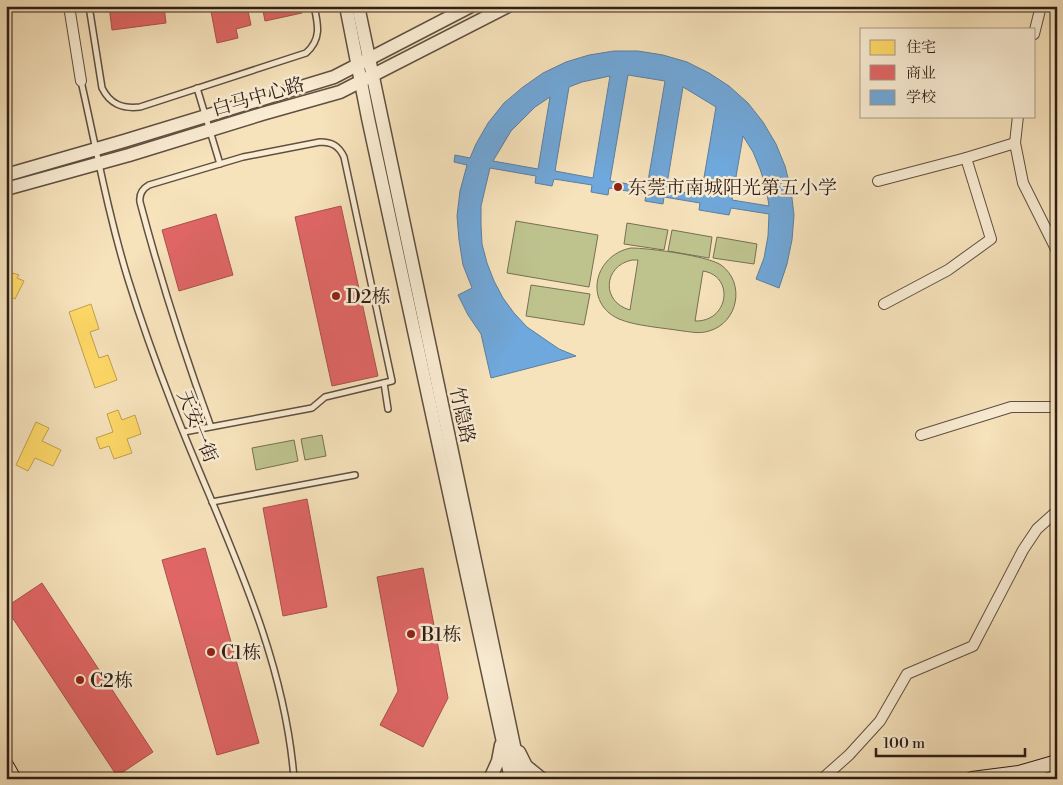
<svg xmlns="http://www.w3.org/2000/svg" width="1063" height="785" viewBox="0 0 1063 785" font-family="'Libre Bodoni','Noto Serif SC',serif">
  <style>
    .green { fill: #bec38e; stroke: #767052; fill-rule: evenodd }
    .homes { fill: #ffd966; stroke: #c0a14e }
    .shops { fill: #e06666; stroke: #ab504e }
    .schools { fill: #6fa8dc; stroke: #5c7fa1; fill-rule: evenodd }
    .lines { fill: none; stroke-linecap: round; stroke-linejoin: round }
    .service-casing { stroke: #604f40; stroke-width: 8 }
    .minor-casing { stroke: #604f40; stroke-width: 12 }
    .tertiary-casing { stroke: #604f40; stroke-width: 15 }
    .secondary-casing { stroke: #2e1e17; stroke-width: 16 }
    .service { stroke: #f9ecd3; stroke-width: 5 }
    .minor { stroke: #f9ecd3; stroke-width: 10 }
    .tertiary { stroke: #f9ecd3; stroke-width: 12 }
    .secondary { stroke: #f9ecd3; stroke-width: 14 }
    .poi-dot { fill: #8f2418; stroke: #f9ecd3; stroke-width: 2 }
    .labels { text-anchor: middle; stroke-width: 5; stroke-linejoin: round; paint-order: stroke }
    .street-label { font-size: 19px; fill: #2e1e17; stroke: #f9ecd3 }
    .poi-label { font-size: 19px; fill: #2e1e17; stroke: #f9ecd3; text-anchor: start }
  </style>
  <rect width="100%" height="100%" fill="#f6e2bb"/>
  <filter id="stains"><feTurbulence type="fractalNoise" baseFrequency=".004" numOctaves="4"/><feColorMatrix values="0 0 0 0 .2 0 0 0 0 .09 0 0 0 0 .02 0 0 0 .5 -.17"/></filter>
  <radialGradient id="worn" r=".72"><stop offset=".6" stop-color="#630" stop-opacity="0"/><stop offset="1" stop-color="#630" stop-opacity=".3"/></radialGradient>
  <g class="green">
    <path d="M516,221L598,235L589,287L507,273Z"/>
    <path d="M627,223L668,230L664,250L624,244Z"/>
    <path d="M672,230L712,237L709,258L668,251Z"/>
    <path d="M717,237L757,244L754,264L713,258Z"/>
    <path d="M631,248C649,248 708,256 721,265C746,283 738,323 709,331C700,334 692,332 683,331C665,328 635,326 619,319C583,303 594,255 631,248ZM632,260H638L630,310C601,302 603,266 632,260ZM703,271C735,276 729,322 695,321Z"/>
    <path d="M531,285L590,294L584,325L526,316Z"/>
    <path d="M322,435L326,456L305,460L301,439Z"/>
    <path d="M294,440L298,461L256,470L252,448Z"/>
  </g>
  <g class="homes">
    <path d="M6,273L12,275L13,273L19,275L17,278L24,281L15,299L9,296L6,298Z"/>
    <path d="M91,304L99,329L90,332L99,358L108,355L117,380L95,388L69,312Z"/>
    <path d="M118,410L122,420L135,415L141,434L127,439L132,453L114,459L109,446L100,449L96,438L113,432L107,414Z"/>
    <path d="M36,422L49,428L42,441L61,450L53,466L35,458L28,471L16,465Z"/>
  </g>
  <g class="shops">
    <path d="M109,6H164L166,23L112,30Z"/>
    <path d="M210,6H247L251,25L236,29L238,38L217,43Z"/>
    <path d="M262,6H301L302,13L265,21Z"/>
    <path d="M341,206L378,376L332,386L295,217Z"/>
    <path d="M216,214L233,275L179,291L162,230Z"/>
    <path d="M307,499L327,607L283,616L263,508Z"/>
    <path d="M205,548L259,743L217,755L162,560Z"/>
    <path d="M423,568L448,698L423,747L380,725L398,691L377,577Z"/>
    <path d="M42,583L153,752L117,776L6,608V607Z"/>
  </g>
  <path class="schools" d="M614,51H638L663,55L687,62L709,73L729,86L748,103L763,122L776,144L785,166L791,190L794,215L792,240L787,264L779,288L756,279L764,258L768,236L769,214L731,208L729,215L699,210L700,203L664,197L663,204L645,201L646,194L609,188L608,195L591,192L592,185L554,179L552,186L535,183L536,176L490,168L481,206V225L482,244L487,263L494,281L503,298L514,313L527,327L559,349L576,356L491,378L481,334L468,315L458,295L472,288L463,265L459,240L457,216L460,191L467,165L454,162L455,155L470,158L476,144L488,123L504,103L523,87L543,73L566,62L589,55ZM628,75L665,81L647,187L610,181ZM610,76L593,178L555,171L569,87L582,82ZM683,87L716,107L701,195L666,190ZM550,97L538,169L493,161L511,131L535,107ZM743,136L753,152L760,169L766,187L769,206L732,200Z"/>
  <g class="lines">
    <defs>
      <g id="service">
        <path d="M89,6L102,88C110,104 122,109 140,107L306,53C322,39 318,24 314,6"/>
        <path d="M81,81C96,147 108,214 128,279C141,321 156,363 172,404C219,526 284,646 294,779"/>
        <path d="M197,88L220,164"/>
        <path d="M384,383L388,409"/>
        <path d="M184,432L312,408L325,397L392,381L344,157C339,146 332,142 320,142L243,157L149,185C142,189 139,194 140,202C160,278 184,353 211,427"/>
        <path d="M212,502L355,475"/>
      </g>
      <g id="minor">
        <path d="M69,6L81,81"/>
        <path d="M1034,34L1041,6"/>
        <path d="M1018,116L1015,143L1023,183L1057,251"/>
        <path d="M878,181L966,158L1015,143"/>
        <path d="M884,304L948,270L991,239L966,158"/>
        <path d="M921,435L1011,407H1057"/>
        <path d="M822,779L849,755L880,721L907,674L973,646L1023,550L1037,529L1057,511"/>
      </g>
      <g id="tertiary">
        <path d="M346,6L368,118L511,779"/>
        <path d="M358,6L521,779"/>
        <path d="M6,175L124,141L334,77L471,6"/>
        <path d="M6,189L129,155L262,114L340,92L508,6"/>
        <path d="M519,752L526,766L542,779"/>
        <path d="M490,779L498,761L501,745"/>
      </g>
      <g id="secondary">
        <path d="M6,765L14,779"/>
        <path d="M972,779L1019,773L1057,762"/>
      </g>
    </defs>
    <use href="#service" class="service-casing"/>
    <use href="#minor" class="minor-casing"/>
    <use href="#tertiary" class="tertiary-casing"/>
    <use href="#secondary" class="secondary-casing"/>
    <use href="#service" class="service"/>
    <use href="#minor" class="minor"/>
    <use href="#tertiary" class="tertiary"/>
    <use href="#secondary" class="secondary"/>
  </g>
  <g class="poi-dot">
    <circle cx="618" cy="187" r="5"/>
    <circle cx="336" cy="296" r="5"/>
    <circle cx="411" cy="634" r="5"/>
    <circle cx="211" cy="652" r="5"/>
    <circle cx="80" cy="680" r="5"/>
  </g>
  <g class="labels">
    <g class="street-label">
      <text transform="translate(258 96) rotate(-16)" y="7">白马中心路</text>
      <text transform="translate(463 415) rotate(78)" y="7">竹隐路</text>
      <text transform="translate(198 426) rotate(68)" y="7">天安一街</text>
    </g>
    <g class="poi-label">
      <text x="628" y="194">东莞市南城阳光第五小学</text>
      <text x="346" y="303">D2栋</text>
      <text x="421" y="641">B1栋</text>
      <text x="221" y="659">C1栋</text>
      <text x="90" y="687">C2栋</text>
    </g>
  </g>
  <rect width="1063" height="785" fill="none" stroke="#f6e2bb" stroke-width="25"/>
  <rect x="8" y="8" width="1048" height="770" fill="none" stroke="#2e1e17" stroke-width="2.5"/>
  <rect x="12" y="12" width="1038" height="760" fill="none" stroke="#2e1e17"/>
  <rect x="860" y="28" width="175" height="90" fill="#f9ecd3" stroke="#a89a88"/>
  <rect x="870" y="40" width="25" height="15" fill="#ffd966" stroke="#a89a88"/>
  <text x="906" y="52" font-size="15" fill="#2e1e17">住宅</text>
  <rect x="870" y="65" width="25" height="15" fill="#e06666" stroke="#a89a88"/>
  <text x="906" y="78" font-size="15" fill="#2e1e17">商业</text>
  <rect x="870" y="90" width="25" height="15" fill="#6fa8dc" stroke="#a89a88"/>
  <text x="906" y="102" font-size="15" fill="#2e1e17">学校</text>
  <path d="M876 748v8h149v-8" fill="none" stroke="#2e1e17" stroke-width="2.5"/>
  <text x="883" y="748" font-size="15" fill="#2e1e17" stroke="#f9ecd3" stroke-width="4" paint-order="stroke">100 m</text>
  <rect width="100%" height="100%" filter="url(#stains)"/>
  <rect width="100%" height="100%" fill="url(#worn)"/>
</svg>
